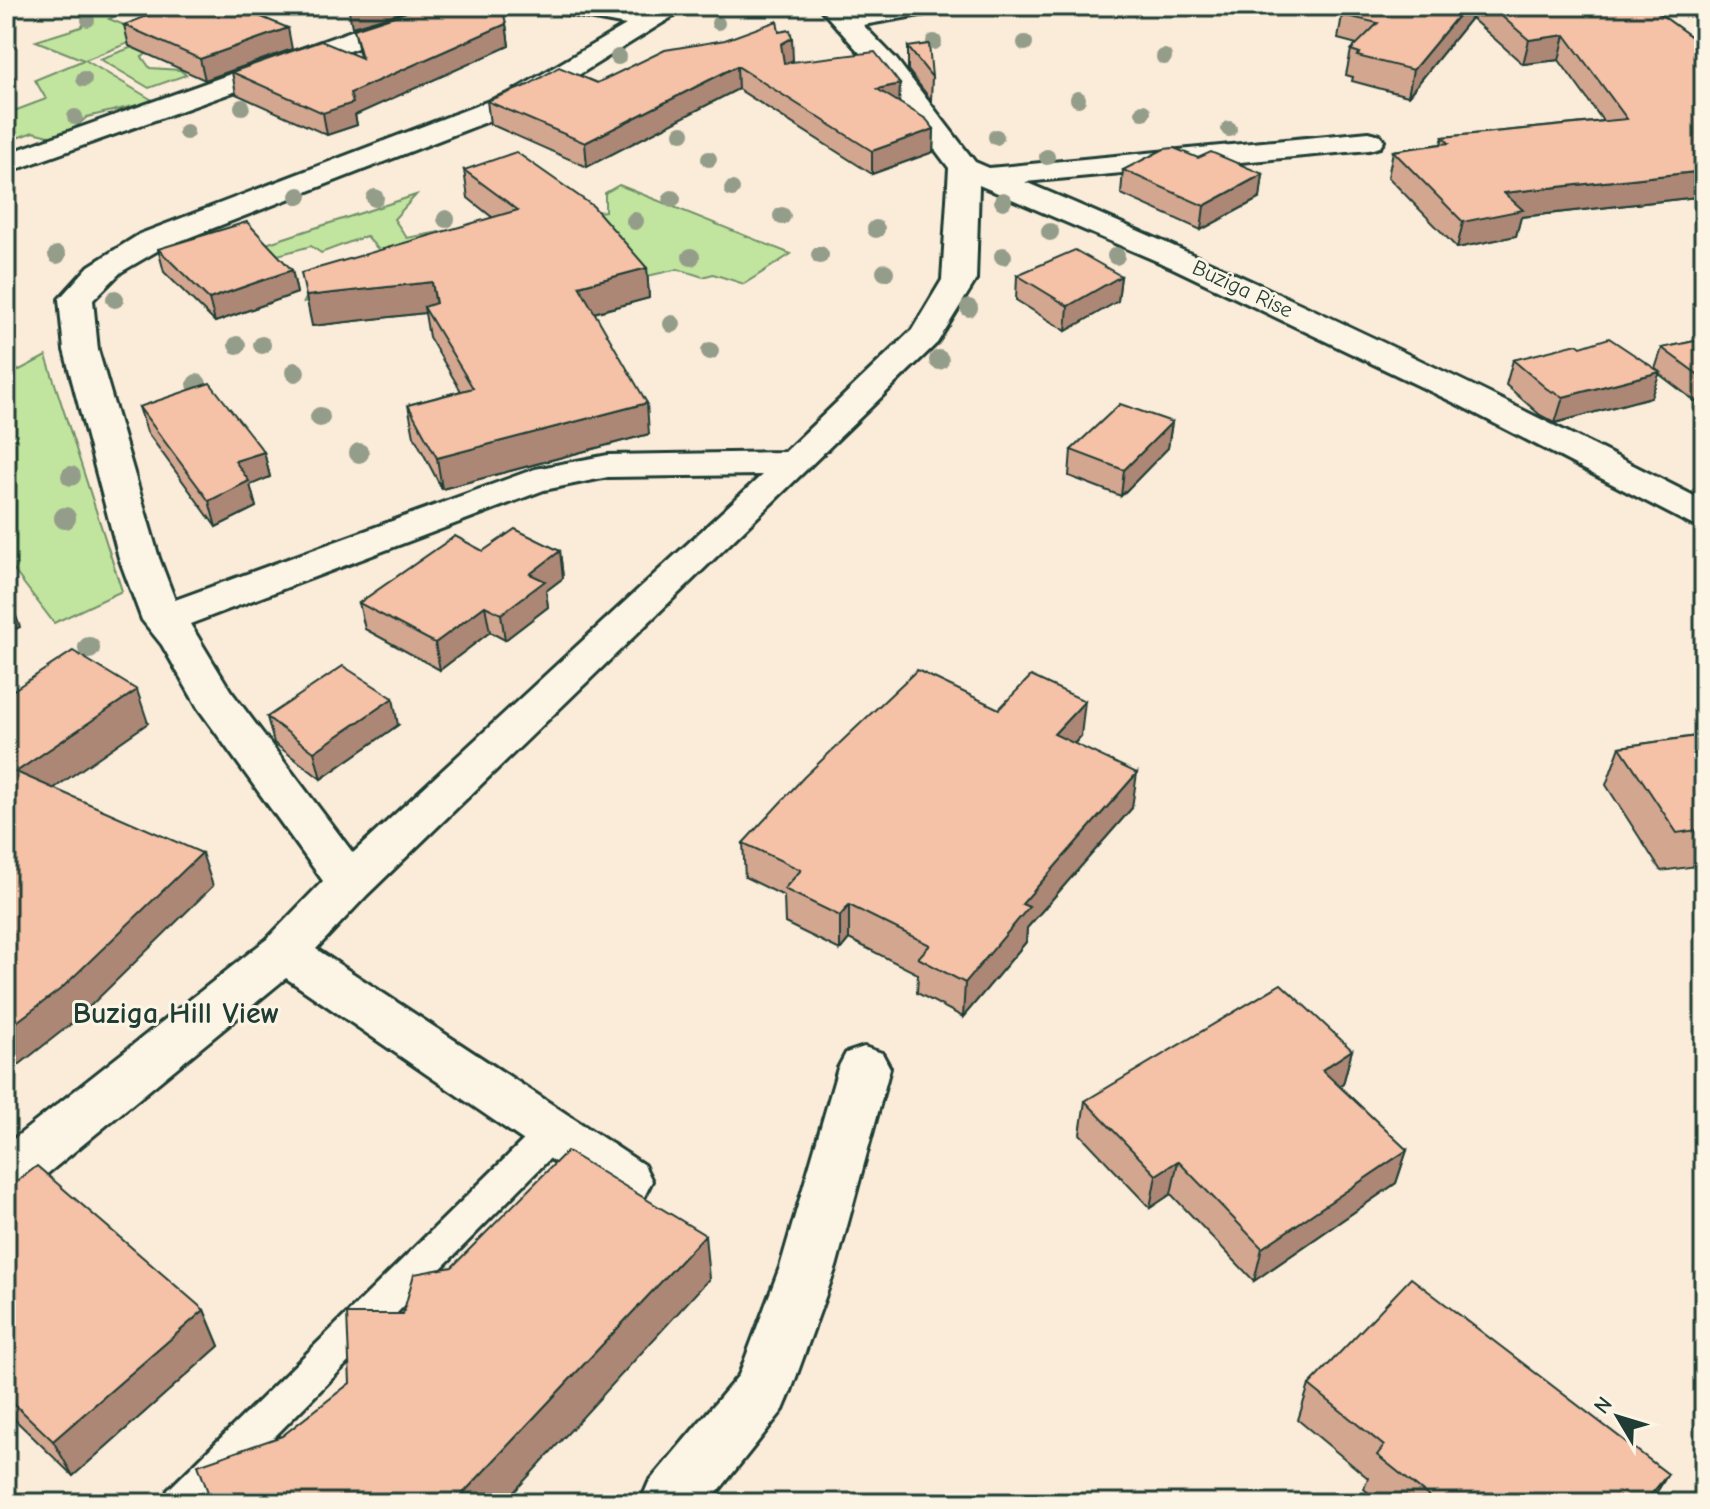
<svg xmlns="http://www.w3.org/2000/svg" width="1710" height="1509" viewBox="0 0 1710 1509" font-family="'Comic Neue',sans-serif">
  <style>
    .green { fill: #c1e49e; stroke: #709069; stroke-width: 2 }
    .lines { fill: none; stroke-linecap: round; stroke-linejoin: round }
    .lane-casing { stroke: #1f3d34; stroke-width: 6 }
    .street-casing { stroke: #1f3d34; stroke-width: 6 }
    .lane { fill: #fcf5e5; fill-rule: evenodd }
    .street { fill: #fcf5e5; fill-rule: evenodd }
    .tree { fill: #949d8a }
    .wall { fill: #d3a690; stroke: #1f3d34; stroke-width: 2 }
    .shaded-wall { fill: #ac8775; stroke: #1f3d34; stroke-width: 2 }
    .building { fill: #f5c1a7; stroke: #1f3d34; stroke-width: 2 }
    .labels { text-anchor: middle; stroke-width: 6; stroke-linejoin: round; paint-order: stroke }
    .far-street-label { font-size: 22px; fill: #1f3d34; stroke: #fcf5e5 }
    .quarter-label { font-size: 30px; font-weight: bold; fill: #1f3d34; stroke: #fcf5e5 }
  </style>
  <rect width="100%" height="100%" fill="#fbebd9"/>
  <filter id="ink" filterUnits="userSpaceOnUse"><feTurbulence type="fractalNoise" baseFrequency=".0125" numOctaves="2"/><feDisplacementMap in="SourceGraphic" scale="16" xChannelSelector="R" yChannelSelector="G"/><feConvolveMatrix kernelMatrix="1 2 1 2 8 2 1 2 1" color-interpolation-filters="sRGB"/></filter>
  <g filter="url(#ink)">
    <g class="green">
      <path d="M104,6H134L109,19L149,35L85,60L154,101L87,117L62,139L33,132L6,142V114L46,99L35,80L84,60L36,41L81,27Z"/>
      <path d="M141,44L154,49L142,57L150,68L180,70L186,75L149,88L100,59Z"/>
      <path d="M619,185L791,254L744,284L713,274L703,277L678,269L639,278L582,214L605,211V193Z"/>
      <path d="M416,195L394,219L407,238L451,230L454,240L444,261L304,302L307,296L389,261L366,236L321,253L311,246L278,255L266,244Z"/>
      <path d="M46,356L122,591L54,623L6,560V377Z"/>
    </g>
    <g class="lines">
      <defs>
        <path id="lane" d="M553,1119L565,1123L570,1133L565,1143L209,1503H163L168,1490L541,1123Z"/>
        <g id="street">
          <path d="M434,6H475L471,12L374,42L6,173V154L354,30Z"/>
          <path d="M553,6L628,9L675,6L680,12L530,105L162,248L121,272L93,300L98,350L159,558L175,600L535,469L608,455L785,452L912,330L942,280L949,168L876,71L818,6H846L850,11L877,6H939L935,12L926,14L863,25L896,59L975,162L989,168L1369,132L1380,135L1384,141L1380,147L1369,150L1025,182C1256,279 1481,387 1704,501V528L1690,524L1457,404L1173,268L979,185L976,280L937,343L367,895L316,949L644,1165L652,1181L644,1197L625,1204L606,1197L286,978L25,1192L6,1199V1145L267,939L323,881L198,708L162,645L142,620L119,558L64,350L59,299L89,266L140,234L510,93L626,25L557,12ZM762,475L353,853L230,690L190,624L544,490L608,477Z"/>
          <path d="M864,1047L882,1053L890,1068L836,1267L791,1391L783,1410L709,1503H640L649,1482L739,1375L780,1267L838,1068L846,1053Z"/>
        </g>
      </defs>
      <use href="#lane" class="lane-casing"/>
      <use href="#street" class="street-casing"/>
      <use href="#lane" class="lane"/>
      <use href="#street" class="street"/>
    </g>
    <g class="tree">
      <circle cx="88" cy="20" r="7"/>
      <circle cx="718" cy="23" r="7"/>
      <circle cx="934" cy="42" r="8"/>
      <circle cx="1025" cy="43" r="8"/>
      <circle cx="618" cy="57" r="8"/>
      <circle cx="1164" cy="57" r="8"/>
      <circle cx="84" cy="79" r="8"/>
      <circle cx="1078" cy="99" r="8"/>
      <circle cx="242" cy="107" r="8"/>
      <circle cx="1143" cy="112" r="8"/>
      <circle cx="75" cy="117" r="8"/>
      <circle cx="1229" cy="129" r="8"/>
      <circle cx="186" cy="132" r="8"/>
      <circle cx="682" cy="133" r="8"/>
      <circle cx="996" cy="137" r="8"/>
      <circle cx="1047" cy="157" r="8"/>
      <circle cx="709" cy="159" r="8"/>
      <circle cx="732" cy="189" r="8"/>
      <circle cx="299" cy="196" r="9"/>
      <circle cx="375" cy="198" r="9"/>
      <circle cx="672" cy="199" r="9"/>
      <circle cx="1003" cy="201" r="9"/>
      <circle cx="782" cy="216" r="9"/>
      <circle cx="446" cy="219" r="9"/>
      <circle cx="635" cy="221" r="9"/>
      <circle cx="876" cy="229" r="9"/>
      <circle cx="1050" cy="232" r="9"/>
      <circle cx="57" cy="255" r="9"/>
      <circle cx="820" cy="255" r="9"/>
      <circle cx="1003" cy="256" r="9"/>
      <circle cx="1116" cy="256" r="9"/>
      <circle cx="691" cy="257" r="9"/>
      <circle cx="885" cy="272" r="9"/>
      <circle cx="115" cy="299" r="9"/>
      <circle cx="969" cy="308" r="9"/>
      <circle cx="672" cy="324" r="9"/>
      <circle cx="237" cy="345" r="9"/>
      <circle cx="262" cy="345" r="9"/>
      <circle cx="710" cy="351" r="9"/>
      <circle cx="939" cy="360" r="10"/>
      <circle cx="295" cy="372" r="10"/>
      <circle cx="197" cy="384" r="10"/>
      <circle cx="320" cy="417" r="10"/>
      <circle cx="359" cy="453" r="10"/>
      <circle cx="71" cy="476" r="10"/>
      <circle cx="65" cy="518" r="11"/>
      <circle cx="89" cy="648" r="11"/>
    </g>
    <g class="wall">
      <path d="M1351,6H1649L1704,46V202L1697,197L1521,217L1516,236L1457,248L1388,177L1393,151L1441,144L1443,137L1603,121L1559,60L1523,64L1471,18L1408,96L1352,81L1353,77L1346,75L1351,50L1357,44L1338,39L1342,15Z"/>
      <path d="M506,24L509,46L355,115L357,125L327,135L236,94L232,72L360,57L354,29Z"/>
      <path d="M124,25L292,49L205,80L129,46Z"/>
      <path d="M779,32L793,60L787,63L899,103L934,129L933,152L872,174L738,89L587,167L490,124L487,101L597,83Z"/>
      <path d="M908,47L932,77L931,100L908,70Z"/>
      <path d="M1198,158L1263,174L1260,198L1201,230L1121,194L1123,170Z"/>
      <path d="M464,170L647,268L649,298L594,313L649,434L442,489L414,436L408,405L461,391L429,337L425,313L312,326L493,218L468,198Z"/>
      <path d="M158,249L292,270L297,293L215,322L164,272Z"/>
      <path d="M1017,275L1121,276L1118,301L1066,331L1016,300Z"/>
      <path d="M1704,339V408L1659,374L1651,397L1555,423L1540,415L1506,385L1513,360L1581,347L1655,369L1662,348Z"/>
      <path d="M139,407L264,452L270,477L250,485L256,507L216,527L147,432Z"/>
      <path d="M1172,422L1168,448L1121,496L1069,476L1071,450Z"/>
      <path d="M483,551H560L563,578L546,591L548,607L505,640L490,632L440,670L365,629L359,603Z"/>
      <path d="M999,709L1081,736L1074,744L1132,808L1027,928L1026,942L963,1017L917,993L918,974L849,939L840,950L785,923L784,896L745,877L743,843Z"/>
      <path d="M267,717L398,725L321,779L274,743Z"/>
      <path d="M1704,735V865L1661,871L1606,785L1620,747Z"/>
      <path d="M1352,1050L1343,1084L1339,1086L1407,1150L1396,1183L1254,1281L1171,1194L1150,1208L1080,1134L1085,1101Z"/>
      <path d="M6,1190L204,1310L219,1346L73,1476L6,1411Z"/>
      <path d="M1309,1385L1668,1474L1650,1503H1380L1364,1489L1368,1478L1298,1420Z"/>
    </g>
    <g class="shaded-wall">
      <path d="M348,6H424L352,27Z"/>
      <path d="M1466,6H1474L1471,18L1408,96L1413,70Z"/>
      <path d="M506,24L509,46L355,115L357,125L327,135L323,113L350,93Z"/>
      <path d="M288,28L292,49L205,80L200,59Z"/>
      <path d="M1565,35L1559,60L1523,64L1529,40Z"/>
      <path d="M792,38L793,60L781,66V44Z"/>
      <path d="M737,66L738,89L587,167L585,143Z"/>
      <path d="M900,84L899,107L877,89Z"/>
      <path d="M934,129L933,152L872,174V151Z"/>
      <path d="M1704,171L1697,197L1521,217L1516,236L1457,248L1463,222L1504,193Z"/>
      <path d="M1263,174L1260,198L1201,230L1204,206Z"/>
      <path d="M647,268L649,298L582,316L579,286Z"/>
      <path d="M292,270L297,293L215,322L209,299Z"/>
      <path d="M1121,276L1118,301L1066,331L1068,306Z"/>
      <path d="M432,282L437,311L424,307L425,313L312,326L306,296Z"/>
      <path d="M1660,372L1651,397L1555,423L1563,397Z"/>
      <path d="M647,403L649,434L442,489L437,458Z"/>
      <path d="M1172,422L1168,448L1121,496L1124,470Z"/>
      <path d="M264,452L270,477L250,485L256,507L216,527L209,501L235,461Z"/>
      <path d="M560,551L563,578L546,591L548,607L505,640L501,614L530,574Z"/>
      <path d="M10,600L20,627L6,634V603Z"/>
      <path d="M485,606L490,632L440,670L435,643Z"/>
      <path d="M137,690L148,723L30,805L16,772Z"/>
      <path d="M393,698L398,725L321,779L314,752Z"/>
      <path d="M1085,701L1081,736L1051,769L1054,734Z"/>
      <path d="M1137,773L1132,808L1027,928L1026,942L963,1017L965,983L1022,904Z"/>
      <path d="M202,853L213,886L76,1020L6,1075V1030Z"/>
      <path d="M849,905V939L840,950V916Z"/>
      <path d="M1352,1050L1343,1084L1313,1103L1322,1070Z"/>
      <path d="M1407,1150L1396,1183L1254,1281L1262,1248Z"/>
      <path d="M1178,1161L1171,1194L1150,1208L1156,1175Z"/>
      <path d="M705,1235L709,1279L504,1503H454Z"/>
      <path d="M204,1310L219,1346L73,1476L53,1441Z"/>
      <path d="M1668,1474L1650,1503H1644Z"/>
    </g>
    <g class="building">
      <path d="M172,6H235L288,28L200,59L124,25Z"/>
      <path d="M425,6H502L506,24L350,93L353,103L323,113L232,72L321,41L362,58L354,29Z"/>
      <path d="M1351,6H1466L1413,70L1357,56L1360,53L1351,50L1378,23L1342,15Z"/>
      <path d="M1490,6H1649L1704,46V171L1504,193L1523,210L1463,222L1393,151L1449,143L1443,137L1627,119L1565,35L1529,40Z"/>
      <path d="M777,21L779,32L790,30L792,38L781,44L784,63L875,52L900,84L877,89L926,119L934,129L872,151L737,66L585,143L487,101L528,85L559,67L597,83L665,50L725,40Z"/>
      <path d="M929,44L932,77L908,47Z"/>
      <path d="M1174,148L1198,158L1211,152L1263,174L1204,206L1123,170L1164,149Z"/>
      <path d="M516,152L593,206L647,268L579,286L647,403L437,458L408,405L473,388L424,307L436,303L432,282L306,296L301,273L518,210L464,170Z"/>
      <path d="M247,222L292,270L209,299L158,249Z"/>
      <path d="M1075,250L1121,276L1068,306L1017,275Z"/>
      <path d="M1609,338L1660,372L1563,397L1547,389L1513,360L1577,344L1581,347Z"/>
      <path d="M1704,339V379L1662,348Z"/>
      <path d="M210,383L264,452L235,461L249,481L209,501L139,407Z"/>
      <path d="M1120,404L1172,422L1124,470L1071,450Z"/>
      <path d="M515,529L560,551L530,574L545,581L501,614L485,606L435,643L359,603L455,536L483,551Z"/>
      <path d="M73,651L137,690L16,772L202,853L62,988L6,1030V695Z"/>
      <path d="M343,666L393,698L314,752L267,717Z"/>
      <path d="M917,670L999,709L1031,676L1085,701L1054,734L1137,773L1022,904L1029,907L965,983L918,958L930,945L849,905L840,916L784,889L801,870L743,843L804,777Z"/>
      <path d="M1704,735V829L1677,833L1620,747Z"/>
      <path d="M1281,984L1352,1050L1322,1070L1407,1150L1262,1248L1178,1161L1156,1175L1085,1101Z"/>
      <path d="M567,1151L705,1235L454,1503H212L198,1465L282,1436L350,1383L347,1314H403L414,1274L452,1267Z"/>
      <path d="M37,1166L204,1310L53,1441L6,1396V1190Z"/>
      <path d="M1411,1278L1668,1474L1644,1503H1437L1377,1455L1384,1446L1309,1385Z"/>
    </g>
  </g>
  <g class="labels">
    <g class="far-street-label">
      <text transform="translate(1243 288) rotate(25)" y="8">Buziga Rise</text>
    </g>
    <g class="quarter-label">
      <text x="176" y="1023">Buziga Hill View</text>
    </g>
  </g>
  <rect width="1710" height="1509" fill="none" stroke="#fcf5e5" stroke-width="32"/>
  <rect x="16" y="16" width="1678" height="1477" fill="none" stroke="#1f3d34" stroke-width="3" filter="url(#ink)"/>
  <g transform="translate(1618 1417) rotate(308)" stroke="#fcf5e5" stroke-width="6" paint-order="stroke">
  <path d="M0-6L14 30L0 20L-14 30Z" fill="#1f3d34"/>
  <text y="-12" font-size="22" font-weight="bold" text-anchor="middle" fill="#1f3d34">N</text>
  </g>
</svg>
